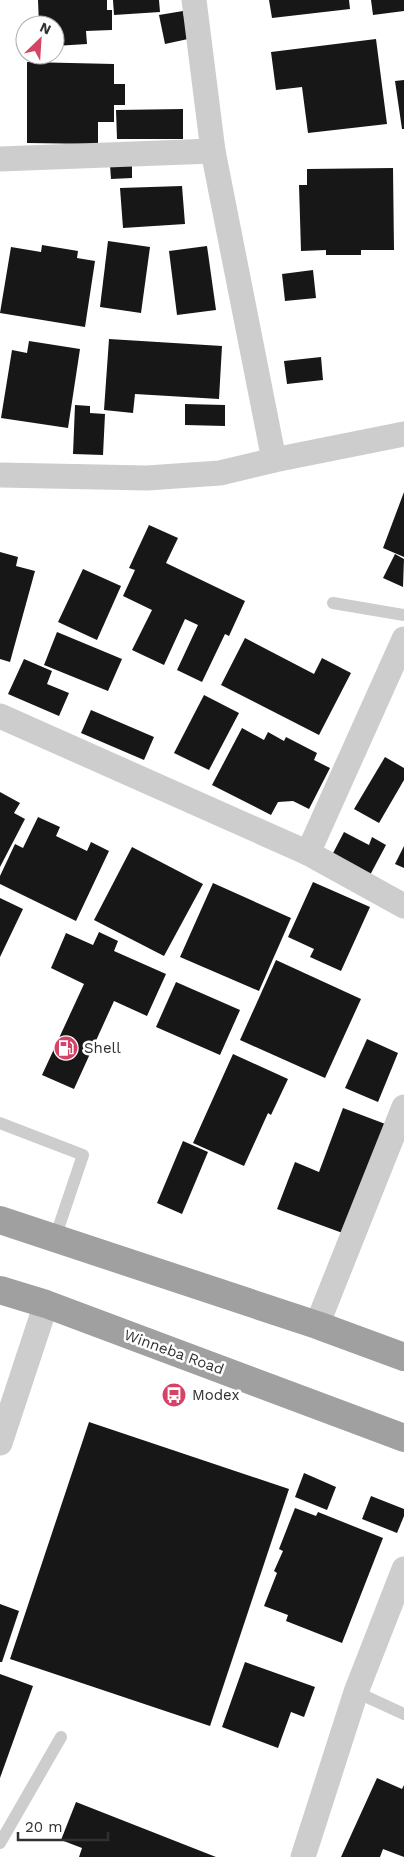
<svg xmlns="http://www.w3.org/2000/svg" width="404" height="1857" viewBox="0 0 404 1857" font-family="'Work Sans',sans-serif">
  <style>
    .building { fill: #171717 }
    .lines { fill: none; stroke-linecap: round; stroke-linejoin: round }
    .service { stroke: #cdcdcd; stroke-width: 12 }
    .minor { stroke: #cdcdcd; stroke-width: 25 }
    .trunk { stroke: #a0a0a0; stroke-width: 28 }
    .labels { text-anchor: middle; stroke-width: 5; stroke-linejoin: round; paint-order: stroke }
    .poi-label { font-size: 15px; fill: #303030; stroke: #fff; text-anchor: start }
    .street-label { font-size: 15px; fill: #303030; stroke: #fff }
  </style>
  <rect width="100%" height="100%" fill="#fff"/>
  <g class="building">
    <path d="M38,0H107V10H112V30L86,31L87,44L55,46V25H39Z"/>
    <path d="M113,0H159L160,12L114,15Z"/>
    <path d="M269,0H349L350,9L272,18Z"/>
    <path d="M371,0H404V11L373,15Z"/>
    <path d="M183,11L188,39L165,44L159,15Z"/>
    <path d="M376,39L387,124L308,133L302,87L276,90L271,52Z"/>
    <path d="M27,62L114,64V84H125V105H114V122H98V144L27,143Z"/>
    <path d="M404,80V129H402L395,81Z"/>
    <path d="M183,109V139H117L116,110Z"/>
    <path d="M132,164V178L111,179L110,165Z"/>
    <path d="M393,168L394,250H361V255H326V250L301,251L299,185H307V169Z"/>
    <path d="M182,186L185,224L123,228L120,188Z"/>
    <path d="M108,241L150,247L141,313L100,307Z"/>
    <path d="M42,245L78,251L77,258L95,261L85,327L0,313L11,247L41,252Z"/>
    <path d="M207,246L216,310L177,315L169,251Z"/>
    <path d="M313,270L316,298L285,301L282,274Z"/>
    <path d="M109,339L222,346L219,399L135,394L133,413L104,410Z"/>
    <path d="M29,341L80,349L68,428L1,418L12,350L27,353Z"/>
    <path d="M321,357L323,380L287,384L284,361Z"/>
    <path d="M185,404L225,405V426L185,425Z"/>
    <path d="M75,405L90,406V413L105,414L103,455L73,454Z"/>
    <path d="M404,492V557L383,548Z"/>
    <path d="M149,525L178,538L166,563L245,601L229,636L225,634L202,682L177,670L198,625L185,619L164,665L132,650L152,610L123,596L135,570L129,568Z"/>
    <path d="M0,552L18,557L16,566L35,571L10,662L0,659Z"/>
    <path d="M395,554L404,559L403,587L383,578Z"/>
    <path d="M83,569L121,586L97,640L58,622Z"/>
    <path d="M57,632L122,659L108,691L44,665Z"/>
    <path d="M245,638L314,674L322,658L351,673L319,735L221,685Z"/>
    <path d="M24,659L52,671L47,684L69,693L59,716L8,694Z"/>
    <path d="M204,695L239,713L209,770L174,753Z"/>
    <path d="M91,710L154,737L144,760L81,733Z"/>
    <path d="M242,728L264,740L268,732L284,741L286,737L317,753L314,760L330,768L309,809L293,801L278,802L271,815L212,785Z"/>
    <path d="M385,757L404,768V780L379,823L354,809Z"/>
    <path d="M0,792L20,803L14,813L25,819L0,867Z"/>
    <path d="M38,817L60,827L56,836L87,851L91,842L109,851L76,921L0,884V876L15,844L23,848Z"/>
    <path d="M344,832L369,845L372,837L386,845L369,877L331,857Z"/>
    <path d="M404,846V868L395,864Z"/>
    <path d="M132,847L203,884L164,956L94,920Z"/>
    <path d="M313,882L370,907L341,971L310,957L314,949L288,937Z"/>
    <path d="M213,883L291,918L259,991L180,957Z"/>
    <path d="M0,898L23,909L0,957Z"/>
    <path d="M99,932L118,941L114,951L166,974L147,1016L114,1001L74,1089L42,1075L84,984L51,968L66,933L93,945Z"/>
    <path d="M276,960L361,999L325,1078L240,1040Z"/>
    <path d="M176,982L240,1010L220,1055L156,1027Z"/>
    <path d="M367,1039L398,1053L378,1102L345,1088Z"/>
    <path d="M233,1054L288,1079L271,1115L268,1113L244,1166L193,1143Z"/>
    <path d="M343,1108L388,1125L348,1235L277,1209L295,1162L319,1172Z"/>
    <path d="M183,1141L208,1152L182,1214L157,1203Z"/>
    <path d="M89,1422L289,1489L210,1726L10,1659Z"/>
    <path d="M304,1473L336,1487L327,1510L295,1497Z"/>
    <path d="M371,1496L404,1509V1516L397,1533L362,1519Z"/>
    <path d="M295,1508L316,1516L318,1512L383,1538L342,1643L286,1621L288,1615L264,1606L277,1573L274,1571L283,1551L279,1549Z"/>
    <path d="M0,1604L19,1611L2,1662H0Z"/>
    <path d="M245,1662L315,1687L304,1717L291,1712L278,1748L222,1727Z"/>
    <path d="M0,1674L33,1686L0,1778Z"/>
    <path d="M377,1778L402,1789L404,1785V1857L383,1849L380,1857H341Z"/>
    <path d="M76,1802L216,1857H79L82,1848L61,1840Z"/>
  </g>
  <g class="lines">
    <g class="service">
      <path d="M333,603L404,615"/>
      <path d="M0,1123L83,1155L55,1238"/>
      <path d="M356,1692L404,1714"/>
      <path d="M0,1843L61,1737"/>
    </g>
    <g class="minor">
      <path d="M194,0L213,151L274,460"/>
      <path d="M0,159L213,151"/>
      <path d="M0,475L147,478L220,473L274,460L404,434"/>
      <path d="M404,639L308,853L404,906"/>
      <path d="M0,716L308,853"/>
      <path d="M317,1325L404,1107"/>
      <path d="M0,1443L46,1304"/>
      <path d="M303,1857L356,1692L404,1569"/>
    </g>
    <g class="trunk">
      <path d="M0,1220L317,1325L404,1357"/>
      <path d="M0,1290L46,1304L404,1438"/>
    </g>
  </g>
  <defs>
    <symbol id="fuel-disc" viewBox="-11 -11 22 22"><circle r="9.5" fill="#d44466" stroke="#fff"/><path d="M-5.5-6h7V0h2V4h1.3V-2.5L3-4.5l.8-.8L6-3V5H2.5V1h-1V6h-7ZM-4.2-4.7v3.2H.2V-4.7Z" fill="#fff"/></symbol>
    <symbol id="bus-disc" viewBox="-11 -11 22 22"><circle r="9.5" fill="#d44466" stroke="#fff"/><path d="M-5-6H5V4H4V6H2V4H-2V6H-4V4H-5ZM-3.5-4V0h7V-4ZM-3.5 1.2v1.5H-2V1.2ZM2 1.2v1.5H3.5V1.2Z" fill="#fff"/></symbol>
  </defs>
  <g fill-rule="evenodd">
    <use href="#fuel-disc" x="52" y="1034" width="28" height="28"/>
    <use href="#bus-disc" x="160" y="1381" width="28" height="28"/>
  </g>
  <g class="labels">
    <g class="poi-label">
      <text x="84" y="1053">Shell</text>
      <text x="192" y="1400">Modex</text>
    </g>
    <g class="street-label">
      <text transform="translate(174 1352) rotate(20)" y="5">Winneba Road</text>
    </g>
  </g>
  <g transform="translate(40 40) rotate(25)"><circle r="24" fill="#ffffff" stroke="#acacac"/>
  <path d="M0-4L9 19L0 12L-9 19Z" fill="#d44466"/>
  <text y="-8" font-size="14" font-weight="bold" text-anchor="middle" fill="#303030">N</text>
  </g>
  <path d="M18 1832v8h90v-8" fill="none" stroke="#303030" stroke-width="2.5"/>
  <text x="25" y="1832" font-size="15" fill="#303030" stroke="#ffffff" stroke-width="4" paint-order="stroke">20 m</text>
</svg>
